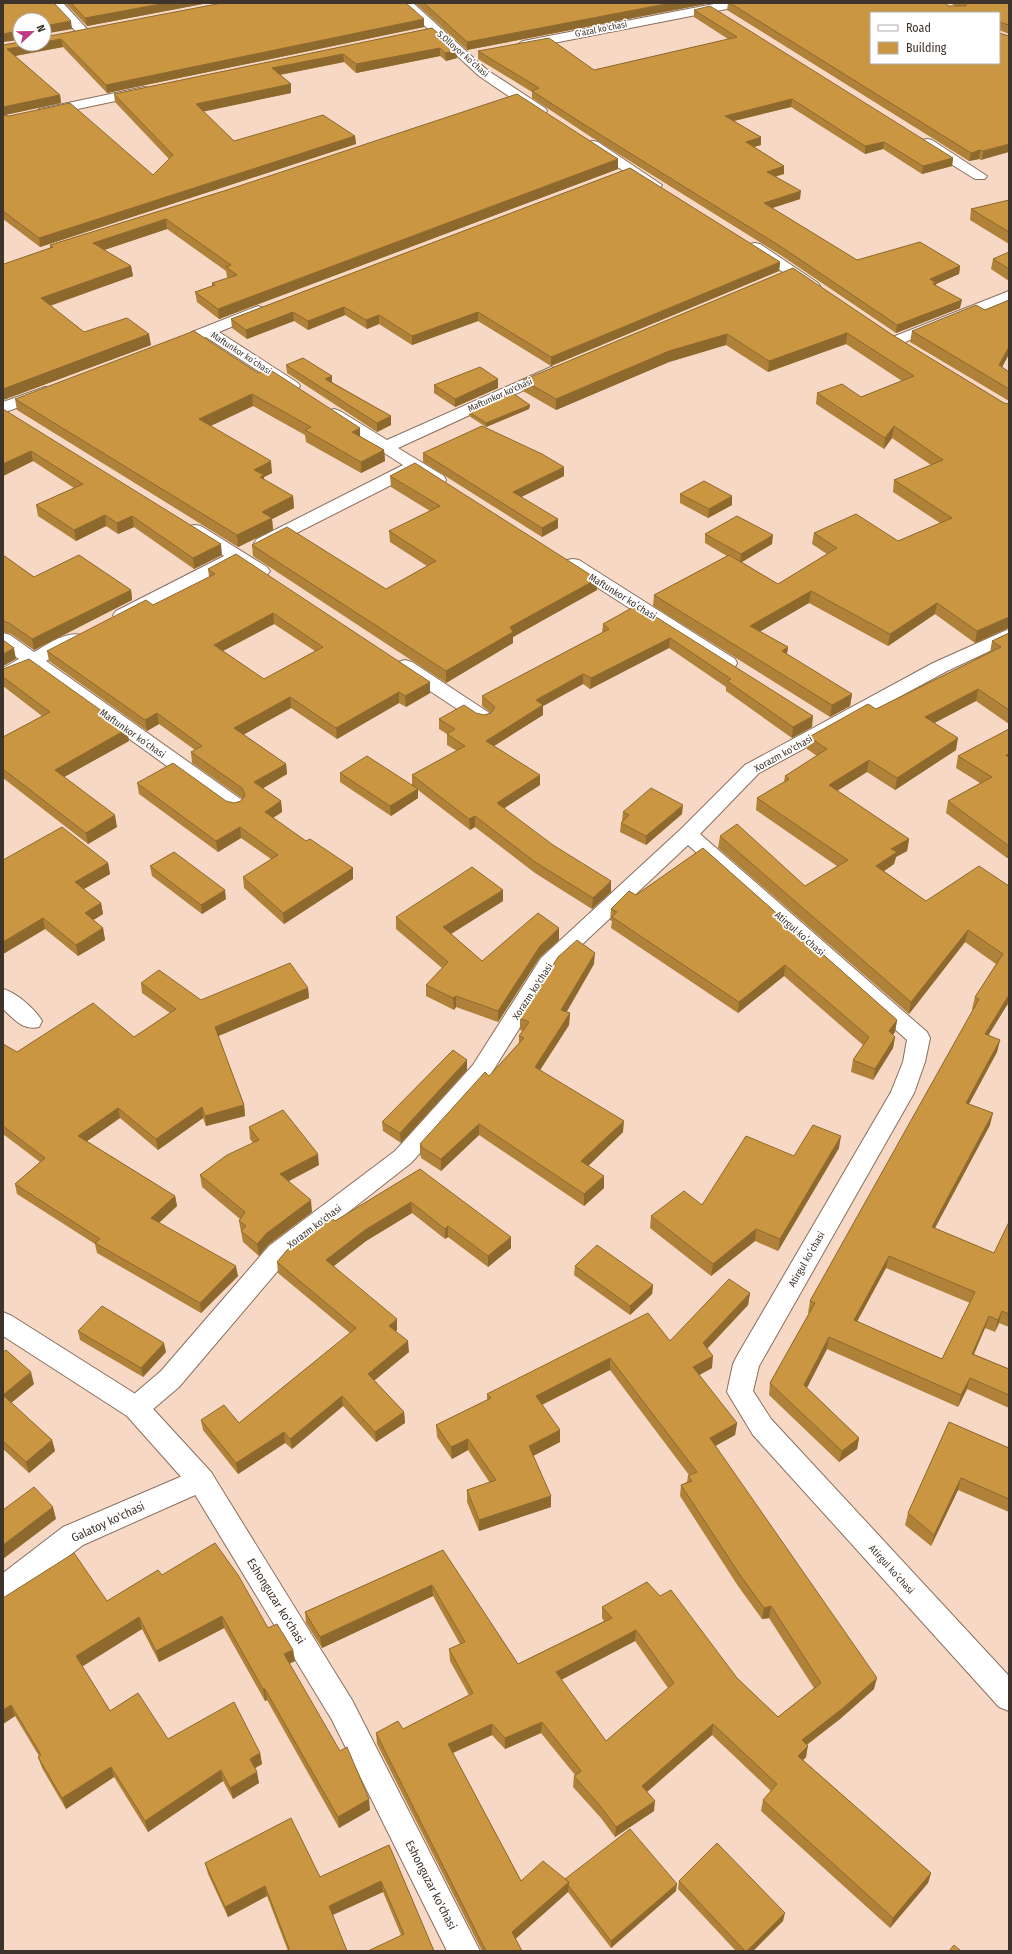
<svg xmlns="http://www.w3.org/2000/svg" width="1012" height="1954" viewBox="0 0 1012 1954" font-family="'Fira Sans Condensed',sans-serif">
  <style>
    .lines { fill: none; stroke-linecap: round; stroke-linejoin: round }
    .street-casing { stroke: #896f5d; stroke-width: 2 }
    .secondary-casing { stroke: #896f5d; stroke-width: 2 }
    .street { fill: #fff; fill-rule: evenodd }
    .secondary { fill: #fff; fill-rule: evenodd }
    .wall { fill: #af8139; fill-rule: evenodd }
    .shaded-wall { fill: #8e692e }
    .building { fill: #cb9642; stroke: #8e692e; fill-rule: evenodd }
    .labels { text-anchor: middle; stroke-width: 3.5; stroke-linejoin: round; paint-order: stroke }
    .far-street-label { font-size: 9px; fill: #3f342c; stroke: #fff }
    .street-label { font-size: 10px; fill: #3f342c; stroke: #fff }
    .near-street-label { font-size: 12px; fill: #3f342c; stroke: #fff }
  </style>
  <rect width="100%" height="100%" fill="#f6d8c4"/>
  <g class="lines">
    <defs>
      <g id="street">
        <path d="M50,3H63L87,29L89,32L87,35H79Z"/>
        <path d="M400,3H413L487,70L545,108L547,111L545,114H535L479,76Z"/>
        <path d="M719,3H743L737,7L523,49L517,45L523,41Z"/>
        <path d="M144,87L149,88L150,91L149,94L44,116L39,115L37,112L39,109L44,108Z"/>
        <path d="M927,139L932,140L987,176L985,179H975L922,146L920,143L922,140Z"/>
        <path d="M593,141L598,142L662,185L660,188H650L588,148L586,145L588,142Z"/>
        <path d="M755,243L760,244L818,283L820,286L818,289H808L750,250L748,247L750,244Z"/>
        <path d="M1009,291V300L900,344H890L887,341L890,338Z"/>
        <path d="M258,306L263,308L266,311L263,314L219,332L298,383L300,386L298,389L292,391L286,389L206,337L197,340L192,338L189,335L192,332Z"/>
        <path d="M551,367L557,369L559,372L557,375L398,448L444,476L446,480L444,484C432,486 424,479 415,473L269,547L263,548L257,547L254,543L257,539L403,465L328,417L326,414L328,411L334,409L340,411L387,440Z"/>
        <path d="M45,387L51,389L53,392L51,395L3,413V402Z"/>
        <path d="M195,525L201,526L267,567L270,571L267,575C255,578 247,570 237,564L128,619L122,620L116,619L113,615L116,611L224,556L189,534L186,530L189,526Z"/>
        <path d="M573,559L579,560L735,659L737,663L735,667L728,669L721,667L567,568L564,564L567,560Z"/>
        <path d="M1009,629V642L947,671L759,773L700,834L927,1032L930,1038L925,1062L914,1093L759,1366L753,1391L771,1419L1009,1676V1711L999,1707L753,1435L727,1392L733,1364L737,1356L891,1092L903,1062L907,1040L688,845L557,968L489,1077L411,1163L287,1260L179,1387L145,1416L136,1419L127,1416L123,1408L127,1400L161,1371L269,1246L395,1151L473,1065L541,958L681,829L745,765L933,663Z"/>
        <path d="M3,633L10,635L34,652C47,645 65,631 81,635L83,639L81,643L46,661L242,800L245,805L242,810L235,812L228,810L31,668L3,681V668L19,659L3,648Z"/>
        <path d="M405,660L412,662L491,714L494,718L491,722L484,724L477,722L398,670L396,666L398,662Z"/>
        <path d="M3,989C17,993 35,1009 42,1021L39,1027C23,1031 14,1019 3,1009Z"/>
        <path d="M201,1468L211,1472L215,1480L211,1488L83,1545L13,1599L3,1603V1573L63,1527Z"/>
      </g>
      <path id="secondary" d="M3,1312L12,1316L145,1400L211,1472L352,1700L480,1951H447L332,1720L191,1488L127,1416L3,1336Z"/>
    </defs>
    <use href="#street" class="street-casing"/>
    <use href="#secondary" class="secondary-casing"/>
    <use href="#street" class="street"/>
    <use href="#secondary" class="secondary"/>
  </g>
  <g class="wall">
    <path d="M65,3H208L87,26Z"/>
    <path d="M415,3H711L467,50Z"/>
    <path d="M728,3H944L949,6H955L950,3H1009V34L999,30V33L1009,36L981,160L979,159L969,161L727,10Z"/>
    <path d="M694,10L953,158L952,166L922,174L883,149L865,154L791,107L734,121L761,137V145L754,147L784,166V174L776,176L800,199L772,208L857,260L960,266L959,274L936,284V285L960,308L896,333L782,256L588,135L532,98V92L478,59V51L594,70L728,39L694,17Z"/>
    <path d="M424,27L107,93L63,47L15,56L60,95L61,103L4,115L153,175L169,159L115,102L114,94L432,28L457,50V58L446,61L440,56L356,73L344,62L280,75L291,84V93L203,111L234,141L355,136L356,144L40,247L3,219V45L44,37Z"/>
    <path d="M618,159V169L219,319L197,302L195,292L212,286V283L228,278L227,277L226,271L167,229L104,250L131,266L133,276L50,306L84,332L151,345L3,400L4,264L50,248V245L227,190Z"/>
    <path d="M630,168L780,262L779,271L551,366L478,321L412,345L379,324L367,329L345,315L308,330L294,321L247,339L232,328L231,319Z"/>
    <path d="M1009,200V244L970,220L971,209Z"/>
    <path d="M1009,252V281L991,269L993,259Z"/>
    <path d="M793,268L891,334L1004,403L1009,404V628H1008L975,643L935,614L888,646L809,603L760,631L788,647L787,654L852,694L850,706L830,717L653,606L654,595L727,556L705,543V534L772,544L742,562L778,584L827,554L812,544L814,533L898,541L940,523L893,492L894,480L931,465L892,438L884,449L816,404L817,393L861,397L902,381L846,344L768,372L726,345L669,362L556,410L523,391V380Z"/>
    <path d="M1009,300V354L1002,367L1009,372V401L910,342L912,331L985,310Z"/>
    <path d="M286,365L332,376V382L391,416V425L377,432L287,373Z"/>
    <path d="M258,373L360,436L384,450L385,461L361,473L306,442L305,435L253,406L210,426L272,473L264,477V480L293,496L294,508L272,519L273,530L238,547L17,410L15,399Z"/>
    <path d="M434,385L498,388L455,407L434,393Z"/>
    <path d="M530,405L529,409L486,427L469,416V412Z"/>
    <path d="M3,409L222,555L194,569L134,527L118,534L106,526L76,541L38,516L36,505L74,488L33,461L3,476Z"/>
    <path d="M423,453L564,476L521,497L558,528L542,537L423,462Z"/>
    <path d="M390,476L597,579V590L513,637V643L446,683L253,556L252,545L386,589L427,566L390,542L389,531L430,511L391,487Z"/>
    <path d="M680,494L732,505L708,518L680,503Z"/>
    <path d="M3,555L34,577L131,590L132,600L34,650L11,634L3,632Z"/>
    <path d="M208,569L430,693L406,707L399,703L337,739L291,708L243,734L286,764L287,774L263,788L281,801L282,812L273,818L306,841L353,868V879L284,924L244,888L243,877L271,859L241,838L218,852L139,794L137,783L234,803L241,801L243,799L192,763L191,752L195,750L159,724L147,731L49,661L47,651L153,605L209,577ZM274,624L315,651L264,679L223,651Z"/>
    <path d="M637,605L812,727L792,738L726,691V687L669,648L590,689L583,684L543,706V715L494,746L540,785L504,808L611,892L592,909L535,873L475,827L470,830L418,790V798L391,816L340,782V773L412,785V775L457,751L447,745V734L439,729V719L476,713L484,715L491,713L482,706V696L602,633L603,624Z"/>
    <path d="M1009,633V724L976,701L934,723L956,750L895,790L867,772L837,791L909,839L907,851L896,857L894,864L884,871L926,901L1009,886V1006L1007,1005L988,1035L1000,1040L997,1052L969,1104L990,1125L935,1228L994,1253L1009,1222V1327L999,1323L995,1332L985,1328L974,1354L1009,1369V1408L967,1389L958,1407L827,1349L807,1388L859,1438L857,1449L839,1462L769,1395L770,1383L809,1313H808L810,1301L973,1010L972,1009L975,997L996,964L965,942L909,1014L718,848L720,836L805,886L837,866L756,810L757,798L784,782L785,776L817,756L807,749L809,737L876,709L990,652L992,641ZM886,1268L970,1303L942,1359L857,1322Z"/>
    <path d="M3,669L129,741L64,777L117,827L88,844L3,778V737L42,716L3,686Z"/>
    <path d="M1009,729V857L1007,858L946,813L948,801L980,783L956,768L958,756Z"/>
    <path d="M623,812L682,814L646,845L620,832L621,823L622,821Z"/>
    <path d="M703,848L897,1020L895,1032L893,1035L895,1037L893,1048L873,1080L851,1072L853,1060L863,1045L784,976L738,1013L611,928L612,921L610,920L611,909L636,895Z"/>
    <path d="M3,860L108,863L110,874L84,889L101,903L103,914L93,920L103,928L105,940L78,956L45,929L3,954Z"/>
    <path d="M150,866L226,899L202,914L152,876Z"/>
    <path d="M503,901L451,934L482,961L559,940L540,957L498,1022L456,1007L454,1010L426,996V985L442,968L396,929V917Z"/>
    <path d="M594,964L566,1012L570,1013L569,1025L540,1070L623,1132L588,1166L604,1188L584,1206L479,1135L441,1171L421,1158V1156L420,1155V1144L489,1076L519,1043V1036L523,1031L520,1030V1018Z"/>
    <path d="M141,983L201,1000L308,988L309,998L218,1036L244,1105L245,1116L206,1126L203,1118L158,1150L120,1118L87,1141L175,1196L177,1206L159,1223L238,1276L201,1313L97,1253L95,1244L17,1194L15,1184L40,1162L3,1134V1044L17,1052L134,1037L170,1013L142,993Z"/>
    <path d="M467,1060V1070L401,1143L383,1131L382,1122Z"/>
    <path d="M249,1127L319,1165L289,1181L312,1212L268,1245L259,1256L243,1242L239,1221L240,1219L202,1187L200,1175L253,1143L250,1139Z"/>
    <path d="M839,1148L778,1251L755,1241L711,1276L650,1228L651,1216L702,1205L794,1156Z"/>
    <path d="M420,1169L511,1248L488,1267L448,1237L445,1239L412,1213L366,1241L334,1266L397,1330L396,1331L409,1352L374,1380L404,1412L405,1423L376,1442L343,1406L292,1449L285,1443L238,1474L203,1430L201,1420L239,1423L350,1333L278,1273L277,1262L335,1221Z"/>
    <path d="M575,1266L653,1285L652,1294L630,1315L574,1275Z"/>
    <path d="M750,1293L748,1305L707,1349L712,1368L699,1375L737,1423L735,1435L715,1446L874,1689L840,1719L807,1745L806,1757L803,1760L931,1873L928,1883L890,1928L761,1811L763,1800L771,1791L712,1735L647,1792L654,1811L615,1837L601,1818L573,1787L574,1776L575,1775L541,1733L505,1749L492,1735L453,1753L521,1881L565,1879L676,1891L611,1948L568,1892L515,1939L522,1951H482L377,1744L376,1733L403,1729L469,1695L450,1661L449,1649L460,1644L433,1596L322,1648L306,1623L305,1612L443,1550L518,1664L604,1621L602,1618V1607L737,1678L778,1717L814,1688L769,1618L762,1619L738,1586L680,1496L681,1485L687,1482L688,1476L689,1475L610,1370L542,1405L560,1430V1442L533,1456L551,1507L479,1531L467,1502V1490L490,1483L468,1450L452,1459L437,1437L436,1425L487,1400V1394L670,1341ZM635,1641L668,1688L606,1741L561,1680Z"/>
    <path d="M78,1331L166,1352L143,1377L80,1340Z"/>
    <path d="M3,1352L34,1384L11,1403L52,1440L55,1451L29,1473L3,1449Z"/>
    <path d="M949,1422L1009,1448V1512L958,1490L931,1546L905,1525L908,1513Z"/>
    <path d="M162,1575L268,1628L293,1650L295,1661L289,1664L370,1810L339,1828L267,1700L265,1701L224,1628L159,1662L142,1629L82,1666L110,1711L168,1739L260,1753L262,1764L255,1768L259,1783L233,1799L223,1781L148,1832L114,1777L66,1809L42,1768L38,1757L39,1756L15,1716L3,1724V1598L107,1601Z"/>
    <path d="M389,1845L434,1951L401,1935L383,1892L333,1915L347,1951H288L267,1896L228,1917L208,1874L205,1863L320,1877Z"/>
    <path d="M679,1881L783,1921L753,1951H736L678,1889Z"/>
  </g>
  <g class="shaded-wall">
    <path d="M166,3H208L87,26L85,18Z"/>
    <path d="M671,3H711L467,50V42Z"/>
    <path d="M424,19V27L107,93L106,85Z"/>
    <path d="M71,21L72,29L44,34V26Z"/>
    <path d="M18,31L20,40L3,42V34Z"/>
    <path d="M61,39L63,47L9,57L7,49L35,44H44V42Z"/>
    <path d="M440,48V56L356,73V64Z"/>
    <path d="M457,50V58L446,61L445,53Z"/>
    <path d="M343,54L344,62L273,76L272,68Z"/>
    <path d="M291,84V93L197,113L196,104Z"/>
    <path d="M60,95L61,103L5,115L3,117V107Z"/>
    <path d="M792,99L791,107L725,123V116Z"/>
    <path d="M355,136L356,144L40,247L39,238Z"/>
    <path d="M761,137V145L745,149L746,142Z"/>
    <path d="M884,142L883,149L865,154V146Z"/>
    <path d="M1009,144V152L981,160L983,151Z"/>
    <path d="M980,150L979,159L969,161L971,153Z"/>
    <path d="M953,158L952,166L922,174L923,166Z"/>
    <path d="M618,159V169L219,319L218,309Z"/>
    <path d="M784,166V174L767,179V172Z"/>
    <path d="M801,191L800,199L763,211L764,203Z"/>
    <path d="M166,219L167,229L95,253L93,243Z"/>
    <path d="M780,262L779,271L551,366V357Z"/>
    <path d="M131,266L133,276L43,308L41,298Z"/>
    <path d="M960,266L959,274L936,284L935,291L930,279Z"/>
    <path d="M962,300L960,308L896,333L897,325Z"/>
    <path d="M344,307L345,315L308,330V321Z"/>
    <path d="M293,312L294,321L247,339L246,330Z"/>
    <path d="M478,312V321L412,345V336Z"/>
    <path d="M379,315V324L367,329L366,320Z"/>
    <path d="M847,333L846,344L768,372L769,361Z"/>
    <path d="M149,334L151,345L3,400V389Z"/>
    <path d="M727,334L726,345L669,362L556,410V399L669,351Z"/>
    <path d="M1009,347V354L997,377L999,365Z"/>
    <path d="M332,376V385L325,379Z"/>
    <path d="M498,379V388L455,407V399Z"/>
    <path d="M252,394L253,406L200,431L199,419Z"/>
    <path d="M530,405L529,409L486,427V423Z"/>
    <path d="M391,416V425L377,432V423Z"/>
    <path d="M894,426L892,438L884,449L885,438Z"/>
    <path d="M360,428V440L352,432Z"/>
    <path d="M384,450L385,461L361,473V462Z"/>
    <path d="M31,451L33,461L3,476V464Z"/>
    <path d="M271,461L272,473L264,477L265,487L254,470Z"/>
    <path d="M564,467V476L513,501V492Z"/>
    <path d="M293,496L294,508L272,519L273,530L238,547L237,535L262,512Z"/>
    <path d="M732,496V505L708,518L709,509Z"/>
    <path d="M105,515L106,526L76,541L74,530Z"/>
    <path d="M132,516L134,527L118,534L117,523Z"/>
    <path d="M558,519V528L542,537V528Z"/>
    <path d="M773,535L772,544L740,563L741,554Z"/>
    <path d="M221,544L222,555L194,569L193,558Z"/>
    <path d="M597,579V590L513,637V643L446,683V671L510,627Z"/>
    <path d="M131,590L132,600L34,650L32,639Z"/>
    <path d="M811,591L809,603L749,638L750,626Z"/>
    <path d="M937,603L935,614L888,646L890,634Z"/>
    <path d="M273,613L274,624L215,655L214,645Z"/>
    <path d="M1009,617L1008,628L975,643L977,631Z"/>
    <path d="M670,638L669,648L590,689L591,678Z"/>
    <path d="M788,647L786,659L782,651Z"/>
    <path d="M14,648L16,659L3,666V654Z"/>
    <path d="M583,674V684L543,706V715L486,751V741L536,700Z"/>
    <path d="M430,682V693L406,707L405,696Z"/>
    <path d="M978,689L976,701L923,729L925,717Z"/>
    <path d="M399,692V703L337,739L336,728Z"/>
    <path d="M852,694L850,706L830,717L832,705Z"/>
    <path d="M290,697L291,708L236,739L234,728Z"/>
    <path d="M157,713L159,724L147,731L145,720Z"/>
    <path d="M813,716L812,727L792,738L793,727Z"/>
    <path d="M127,729L129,741L57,781L55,770Z"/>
    <path d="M958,738L956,750L895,790L897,778Z"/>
    <path d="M1009,754V764L1006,755Z"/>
    <path d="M869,760L867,772L827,797L829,785Z"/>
    <path d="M286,764L287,774L255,793L254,782Z"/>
    <path d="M540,775V785L497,813V803Z"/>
    <path d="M418,789V798L391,816L390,806Z"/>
    <path d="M281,801L282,812L266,822L265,812Z"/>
    <path d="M683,805L682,814L646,845V836Z"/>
    <path d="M115,815L117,827L88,844L86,833Z"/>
    <path d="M475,816V827L470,830L469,819Z"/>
    <path d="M240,827L241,838L218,852L216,841Z"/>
    <path d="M909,839L907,851L896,857L894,864L874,878L876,866L891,849Z"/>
    <path d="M1009,850V857L1007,858Z"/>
    <path d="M108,863L110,874L77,893L75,882Z"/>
    <path d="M353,868V879L284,924L283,913Z"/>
    <path d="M611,881V892L592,909L593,898Z"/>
    <path d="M225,890L226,899L202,914L201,905Z"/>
    <path d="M503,890V901L443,939V927Z"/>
    <path d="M101,903L103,914L87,924L85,913Z"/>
    <path d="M43,918L45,929L3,954V942Z"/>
    <path d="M103,928L105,940L78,956L76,945Z"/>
    <path d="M559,928V940L540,957L498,1022V1011L540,946Z"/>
    <path d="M968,930L965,942L909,1014L911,1002Z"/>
    <path d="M595,953L594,964L561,1022V1010Z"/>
    <path d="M785,965L784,976L738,1013L739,1002Z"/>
    <path d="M308,988L309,998L216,1037L215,1027Z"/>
    <path d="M1009,995L1007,1005L982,1046L985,1034Z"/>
    <path d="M456,996V1007L454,1010L453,998Z"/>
    <path d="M570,1013L569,1025L535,1078V1067Z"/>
    <path d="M897,1020L895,1032L886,1043L889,1031Z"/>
    <path d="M895,1037L893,1048L873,1080L875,1069Z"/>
    <path d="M1000,1040L997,1052L963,1115L966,1103Z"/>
    <path d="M467,1060V1070L401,1143L400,1133Z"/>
    <path d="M244,1105L245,1116L206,1126L205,1116Z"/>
    <path d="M202,1107L203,1118L158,1150L156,1139Z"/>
    <path d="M118,1108L120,1118L80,1146L78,1136Z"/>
    <path d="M993,1113L990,1125L929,1239L932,1227Z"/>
    <path d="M624,1121L623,1132L581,1173V1161Z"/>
    <path d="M479,1124V1135L441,1171V1159Z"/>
    <path d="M841,1136L839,1148L778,1251L780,1239Z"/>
    <path d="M318,1154L319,1165L281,1185L280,1174Z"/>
    <path d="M604,1176V1188L584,1206V1194Z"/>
    <path d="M175,1196L177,1206L153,1228L151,1218Z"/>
    <path d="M311,1200L312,1212L268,1245L259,1256L257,1244L267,1233Z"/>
    <path d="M411,1202L412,1213L366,1241L327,1271L326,1260L365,1230Z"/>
    <path d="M448,1226V1237L445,1239V1229Z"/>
    <path d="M756,1229L755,1241L711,1276L713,1264Z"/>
    <path d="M511,1237V1248L488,1267V1256Z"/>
    <path d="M889,1256L886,1268L851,1332L854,1320Z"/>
    <path d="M236,1266L238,1276L201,1313L200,1303Z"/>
    <path d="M653,1285L652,1294L630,1315V1306Z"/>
    <path d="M750,1293L748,1305L701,1355L703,1343Z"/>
    <path d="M1002,1311L999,1323L995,1332L998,1320Z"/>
    <path d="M989,1316L985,1328L969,1365L972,1354Z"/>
    <path d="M397,1319V1330L390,1336L389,1326Z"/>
    <path d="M829,1337L827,1349L802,1397L804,1385Z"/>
    <path d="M408,1341L409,1352L369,1385L368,1374Z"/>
    <path d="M164,1343L166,1352L143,1377L141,1368Z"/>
    <path d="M713,1356L712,1368L692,1379L693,1367Z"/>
    <path d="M610,1358V1370L535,1408L536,1396Z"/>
    <path d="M31,1372L34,1384L6,1407L3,1395Z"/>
    <path d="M970,1378L967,1389L958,1407L961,1395Z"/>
    <path d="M342,1396L343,1406L292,1449L290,1439Z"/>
    <path d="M404,1412L405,1423L376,1442L375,1432Z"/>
    <path d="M737,1423L735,1435L708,1450L710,1438Z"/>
    <path d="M560,1430V1442L529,1458V1446Z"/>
    <path d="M284,1432L285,1443L238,1474L236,1463Z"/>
    <path d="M859,1438L857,1449L839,1462L842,1451Z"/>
    <path d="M468,1439V1450L452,1459L451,1447Z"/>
    <path d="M52,1440L55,1451L29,1473L26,1462Z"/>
    <path d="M961,1478L958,1490L931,1546L934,1535Z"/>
    <path d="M551,1496V1507L479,1531V1520Z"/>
    <path d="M53,1507L56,1519L3,1559V1545Z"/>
    <path d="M432,1585L433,1596L322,1648L320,1637Z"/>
    <path d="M771,1606L769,1618L762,1619L764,1608Z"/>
    <path d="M222,1616L224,1628L159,1662L156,1651Z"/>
    <path d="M139,1617L142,1629L80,1668L76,1656Z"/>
    <path d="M636,1630L635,1641L555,1683L556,1672Z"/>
    <path d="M293,1650L295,1661L286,1665L284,1654Z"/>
    <path d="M877,1678L874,1689L840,1719L799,1750L802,1740Z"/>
    <path d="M263,1689H265L267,1700L265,1701Z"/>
    <path d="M11,1705L15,1716L3,1724V1710Z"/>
    <path d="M542,1722L541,1733L505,1749V1738Z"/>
    <path d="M492,1724V1735L448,1755V1744Z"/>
    <path d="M713,1724L712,1735L641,1797L642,1786Z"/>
    <path d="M808,1746L806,1757L796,1767L798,1756Z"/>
    <path d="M260,1753L262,1764L252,1770L250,1759Z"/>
    <path d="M111,1767L114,1777L66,1809L62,1798Z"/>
    <path d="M221,1770L223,1781L148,1832L145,1821Z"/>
    <path d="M257,1772L259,1783L233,1799L230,1788Z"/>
    <path d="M369,1799L370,1810L339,1828L338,1817Z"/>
    <path d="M655,1801L654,1811L615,1837L616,1827Z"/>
    <path d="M931,1873L928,1883L890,1928L893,1918Z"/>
    <path d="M381,1881L383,1892L330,1916L329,1906Z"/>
    <path d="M569,1882L568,1892L512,1942V1932Z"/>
    <path d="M677,1884L676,1891L611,1948V1941Z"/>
    <path d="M265,1886L267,1896L228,1917L225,1907Z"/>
    <path d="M785,1913L783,1921L753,1951H747Z"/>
  </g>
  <g class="building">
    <path d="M3,3H54L71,21L44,26V20H20V34L18,31L3,34Z"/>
    <path d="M71,3H166L85,18Z"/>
    <path d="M222,3H406L424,19L106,85L61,39L44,42V37Z"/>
    <path d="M424,3H671L467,42Z"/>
    <path d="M730,3H944L949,6H966V4L965,3H1009V25L999,22V33L1009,36V144L983,151L980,150L971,153ZM871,13H999V63H871Z"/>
    <path d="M710,6L953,158L923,166L884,142L865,146L792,99L725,116L761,137L746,142L784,166L767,172L801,191L764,203L857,260L920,242L960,266L930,279L936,283L933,284L962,300L897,325L783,248L588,127L532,91L539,88L478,51L549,38L594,70L737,37L694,10Z"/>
    <path d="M432,28L457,50L445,53L440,48L356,64L343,54L272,68L291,84L196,104L234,141L323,115L355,136L39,238L3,211V115L9,116L70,103L153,175L173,155L114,94Z"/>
    <path d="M20,42V44H35L7,49L60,95L3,107V45Z"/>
    <path d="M517,94L618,159L218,309L195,292L215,285L212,283L237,275L226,267L231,265L166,219L93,243L131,266L41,298L84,332L127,318L149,334L3,389V263L4,264L53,247L50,245L227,190Z"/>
    <path d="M630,168L780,262L551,357L478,312L412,336L379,315L366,320L344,307L308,321L293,312L246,330L231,319Z"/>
    <path d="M1009,200V232L971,209Z"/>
    <path d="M1009,252V269L993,259Z"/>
    <path d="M793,268L891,334L1004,403L1009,404V617L977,631L937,603L890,634L811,591L750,626L788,647L782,651L852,694L832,705L654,595L729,555L778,584L837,548L814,533L856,514L898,541L952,518L894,480L943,460L894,426L885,438L817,393L842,384L861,397L914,376L847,333L769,361L727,334L669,351L556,399L523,380Z"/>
    <path d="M1009,300V347L999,365L1009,372V389L912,331L976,305L985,310Z"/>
    <path d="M194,331L258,373L269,369L360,428L352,432L384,450L361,462L305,430L311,427L252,394L199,419L271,461L254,470L264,475L260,477L293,496L262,512L272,518L237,535L15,399Z"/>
    <path d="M303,358L332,376L325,379L391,416L377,423L286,365Z"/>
    <path d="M480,367L498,379L455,399L434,385Z"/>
    <path d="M511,392L530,405L486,423L469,412Z"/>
    <path d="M3,409L221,544L193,558L132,516L117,523L105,515L74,530L36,505L83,484L31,451L3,464Z"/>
    <path d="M482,426L542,454L564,467L513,492L558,519L542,528L423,453Z"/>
    <path d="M415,463L597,579L510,627L513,632L446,671L252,545L287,527L386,589L436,561L389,531L440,506L390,476Z"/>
    <path d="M704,481L732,496L709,509L680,494Z"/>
    <path d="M737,516L773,535L741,554L705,534Z"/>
    <path d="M236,554L430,682L405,696L399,692L336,728L290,697L234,728L286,764L254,782L281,801L265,812L306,841L310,839L353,868L283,913L243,877L278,855L240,827L216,841L137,783L173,763L226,801L234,803L241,801L245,795L242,788L191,752L202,746L157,713L145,720L47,651L146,600L153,605L215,574L208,569ZM273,613L323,647L264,679L214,645Z"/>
    <path d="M3,555L34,577L79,555L131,590L32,639L9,623L3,621Z"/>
    <path d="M637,605L813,716L793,727L727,681L731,679L670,638L591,678L583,674L536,700L543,705L486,741L540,775L497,803L553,845L611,881L593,898L535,862L475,816L469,819L412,775L465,746L447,734L455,729L439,719L464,705L476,713L484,715L491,713L495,707L482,696L609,629L603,624Z"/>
    <path d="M1009,633V710L978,689L925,717L958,738L897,778L869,760L829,785L909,839L891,849L897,852L876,866L926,901L979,866L1009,886V995L985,1034L1000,1040L966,1103L993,1113L932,1227L994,1253L1009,1222V1314L1002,1311L998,1320L989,1316L972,1354L1009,1369V1395L970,1378L961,1395L829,1337L804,1385L859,1438L842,1451L770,1383L815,1303L810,1301L979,999L975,997L1003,954L968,930L911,1002L720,836L737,824L805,886L848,860L757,798L789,779L785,776L827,749L809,737L868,704L876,709L1001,647L992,641ZM889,1256L975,1292L942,1359L854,1320Z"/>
    <path d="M3,640L14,648L3,654Z"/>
    <path d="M29,659L127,729L55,770L115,815L86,833L3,769V737L50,712L3,677V669Z"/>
    <path d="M1009,729V754L1006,755L1009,758V846L948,801L992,777L958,756Z"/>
    <path d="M367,756L418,789L390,806L340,773Z"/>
    <path d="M651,788L683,805L646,836L621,823L629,815L623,812Z"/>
    <path d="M62,827L108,863L75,882L101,903L85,913L103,928L76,945L43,918L3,942V860Z"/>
    <path d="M703,848L897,1020L889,1031L895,1037L875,1069L853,1060L869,1037L785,965L739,1002L612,917L617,912L611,909L629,891L636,895Z"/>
    <path d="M174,852L225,890L201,905L150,866Z"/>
    <path d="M472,867L503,890L443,927L482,961L538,913L559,928L540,946L498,1011L456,996L453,998L426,985L448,962L396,917Z"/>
    <path d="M577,940L595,953L561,1010L570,1013L535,1067L624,1121L581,1161L604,1176L584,1194L479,1124L441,1159L421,1147L422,1146L420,1144L485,1072L489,1076L524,1038L519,1036L529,1022L520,1018L558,957Z"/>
    <path d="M290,963L308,988L215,1027L244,1105L205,1116L202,1107L156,1139L118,1108L78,1136L175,1196L151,1218L236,1266L200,1303L95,1243L100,1239L15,1184L45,1158L3,1126V1044L17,1052L93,1003L134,1037L176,1009L141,983L159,970L201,1000Z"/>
    <path d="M453,1050L467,1060L400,1133L382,1122Z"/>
    <path d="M283,1110L318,1154L280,1174L311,1200L267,1233L257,1244L241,1231L246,1226L239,1221L245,1212L200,1175L227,1155L259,1140L249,1127Z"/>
    <path d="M813,1125L841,1136L780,1239L756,1229L713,1264L651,1216L684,1191L702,1205L746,1136L794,1156Z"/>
    <path d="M420,1169L511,1237L488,1256L448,1226L445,1229L411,1202L365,1230L326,1260L397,1319L389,1326L408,1341L368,1374L404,1412L375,1432L342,1396L290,1439L284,1432L236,1463L201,1420L224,1405L239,1423L356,1328L277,1262L287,1250L330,1217L335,1221Z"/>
    <path d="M597,1245L653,1285L630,1306L575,1266Z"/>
    <path d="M729,1279L750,1293L703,1343L713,1356L693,1367L737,1423L710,1438L877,1678L843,1708L802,1740L808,1746L798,1756L931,1873L893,1918L763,1800L777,1784L713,1724L642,1786L655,1801L616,1827L601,1807L574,1776L581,1771L542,1722L505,1738L492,1724L448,1744L521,1881L543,1861L569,1882L512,1932L522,1951H486L376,1733L398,1721L403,1729L473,1693L449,1649L465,1642L432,1585L320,1637L305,1612L443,1550L518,1664L612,1618L602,1607L647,1582L660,1596L671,1590L737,1678L778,1717L821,1683L771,1606L764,1608L740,1575L681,1485L692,1481L688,1476L697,1472L610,1358L536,1396L560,1430L529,1446L551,1496L479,1520L467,1490L496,1480L468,1439L451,1447L436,1425L491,1398L487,1394L648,1313L670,1341ZM636,1630L674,1683L606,1741L556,1672Z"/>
    <path d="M102,1306L164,1343L141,1368L78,1331Z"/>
    <path d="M6,1350L31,1372L3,1395V1352Z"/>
    <path d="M3,1395L52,1440L26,1462L3,1441Z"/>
    <path d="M949,1422L1009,1448V1499L961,1478L934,1535L908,1513Z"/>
    <path d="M34,1487L53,1507L3,1545V1510Z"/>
    <path d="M215,1543L238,1575L268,1628L277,1624L293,1650L284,1654L340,1751L347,1747L369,1799L338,1817L265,1689H263L222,1616L156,1651L139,1617L76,1656L110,1711L138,1693L168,1739L234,1702L260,1753L250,1759L257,1772L230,1788L221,1770L145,1821L111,1767L62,1798L38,1757L41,1755L11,1705L3,1710V1598L74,1553L107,1601L158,1570L162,1575Z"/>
    <path d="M291,1818L320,1877L389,1845L434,1951H368L404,1934L381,1881L329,1906L347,1951H290L265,1886L225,1907L205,1863Z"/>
    <path d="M630,1829L677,1884L611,1941L568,1885L569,1882L565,1879Z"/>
    <path d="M717,1843L785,1913L747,1951H745L679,1881Z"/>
    <path d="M954,1945L961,1951H949Z"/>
  </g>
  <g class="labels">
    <g class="far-street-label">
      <text transform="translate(601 29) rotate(-11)" y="3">G'azal ko'chasi</text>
      <text transform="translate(463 54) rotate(41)" y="3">S.Olloyor koʻchasi</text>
      <text transform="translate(241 353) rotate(33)" y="3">Maftunkor koʻchasi</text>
      <text transform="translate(500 395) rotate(-24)" y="3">Maftunkor ko'chasi</text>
    </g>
    <g class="street-label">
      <text transform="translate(623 596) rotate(32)" y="4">Maftunkor koʻchasi</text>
      <text transform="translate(133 733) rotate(35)" y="4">Maftunkor koʻchasi</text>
      <text transform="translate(783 753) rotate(-29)" y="4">Xorazm ko'chasi</text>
      <text transform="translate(800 933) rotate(41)" y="4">Atirgul koʻchasi</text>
      <text transform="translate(532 991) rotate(-57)" y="4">Xorazm ko'chasi</text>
      <text transform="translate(314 1226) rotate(-37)" y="4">Xorazm ko'chasi</text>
      <text transform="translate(806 1259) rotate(-60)" y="4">Atirgul koʻchasi</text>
      <text transform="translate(892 1569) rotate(48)" y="4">Atirgul koʻchasi</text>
    </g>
    <g class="near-street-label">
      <text transform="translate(108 1522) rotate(-25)" y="4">Galatoy ko'chasi</text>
      <text transform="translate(276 1601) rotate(58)" y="4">Eshonguzar ko'chasi</text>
      <text transform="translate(431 1885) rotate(63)" y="4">Eshonguzar ko'chasi</text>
    </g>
  </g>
  <rect width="1012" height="1954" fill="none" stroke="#3f342c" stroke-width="8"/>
  <rect x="870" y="12" width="130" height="52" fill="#ffffff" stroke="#b2aeab"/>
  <rect x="878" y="25" width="20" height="6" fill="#ffffff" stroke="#b2aeab"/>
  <text x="906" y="32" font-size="12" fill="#3f342c">Road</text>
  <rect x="878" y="42" width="20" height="12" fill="#cb9642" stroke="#b2aeab"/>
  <text x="906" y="52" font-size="12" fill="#3f342c">Building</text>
  <g transform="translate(32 32) rotate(68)"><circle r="19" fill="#ffffff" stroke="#b2aeab"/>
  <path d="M0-3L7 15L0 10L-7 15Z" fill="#be3c85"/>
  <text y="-6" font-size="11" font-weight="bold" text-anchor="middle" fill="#3f342c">N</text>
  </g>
</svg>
